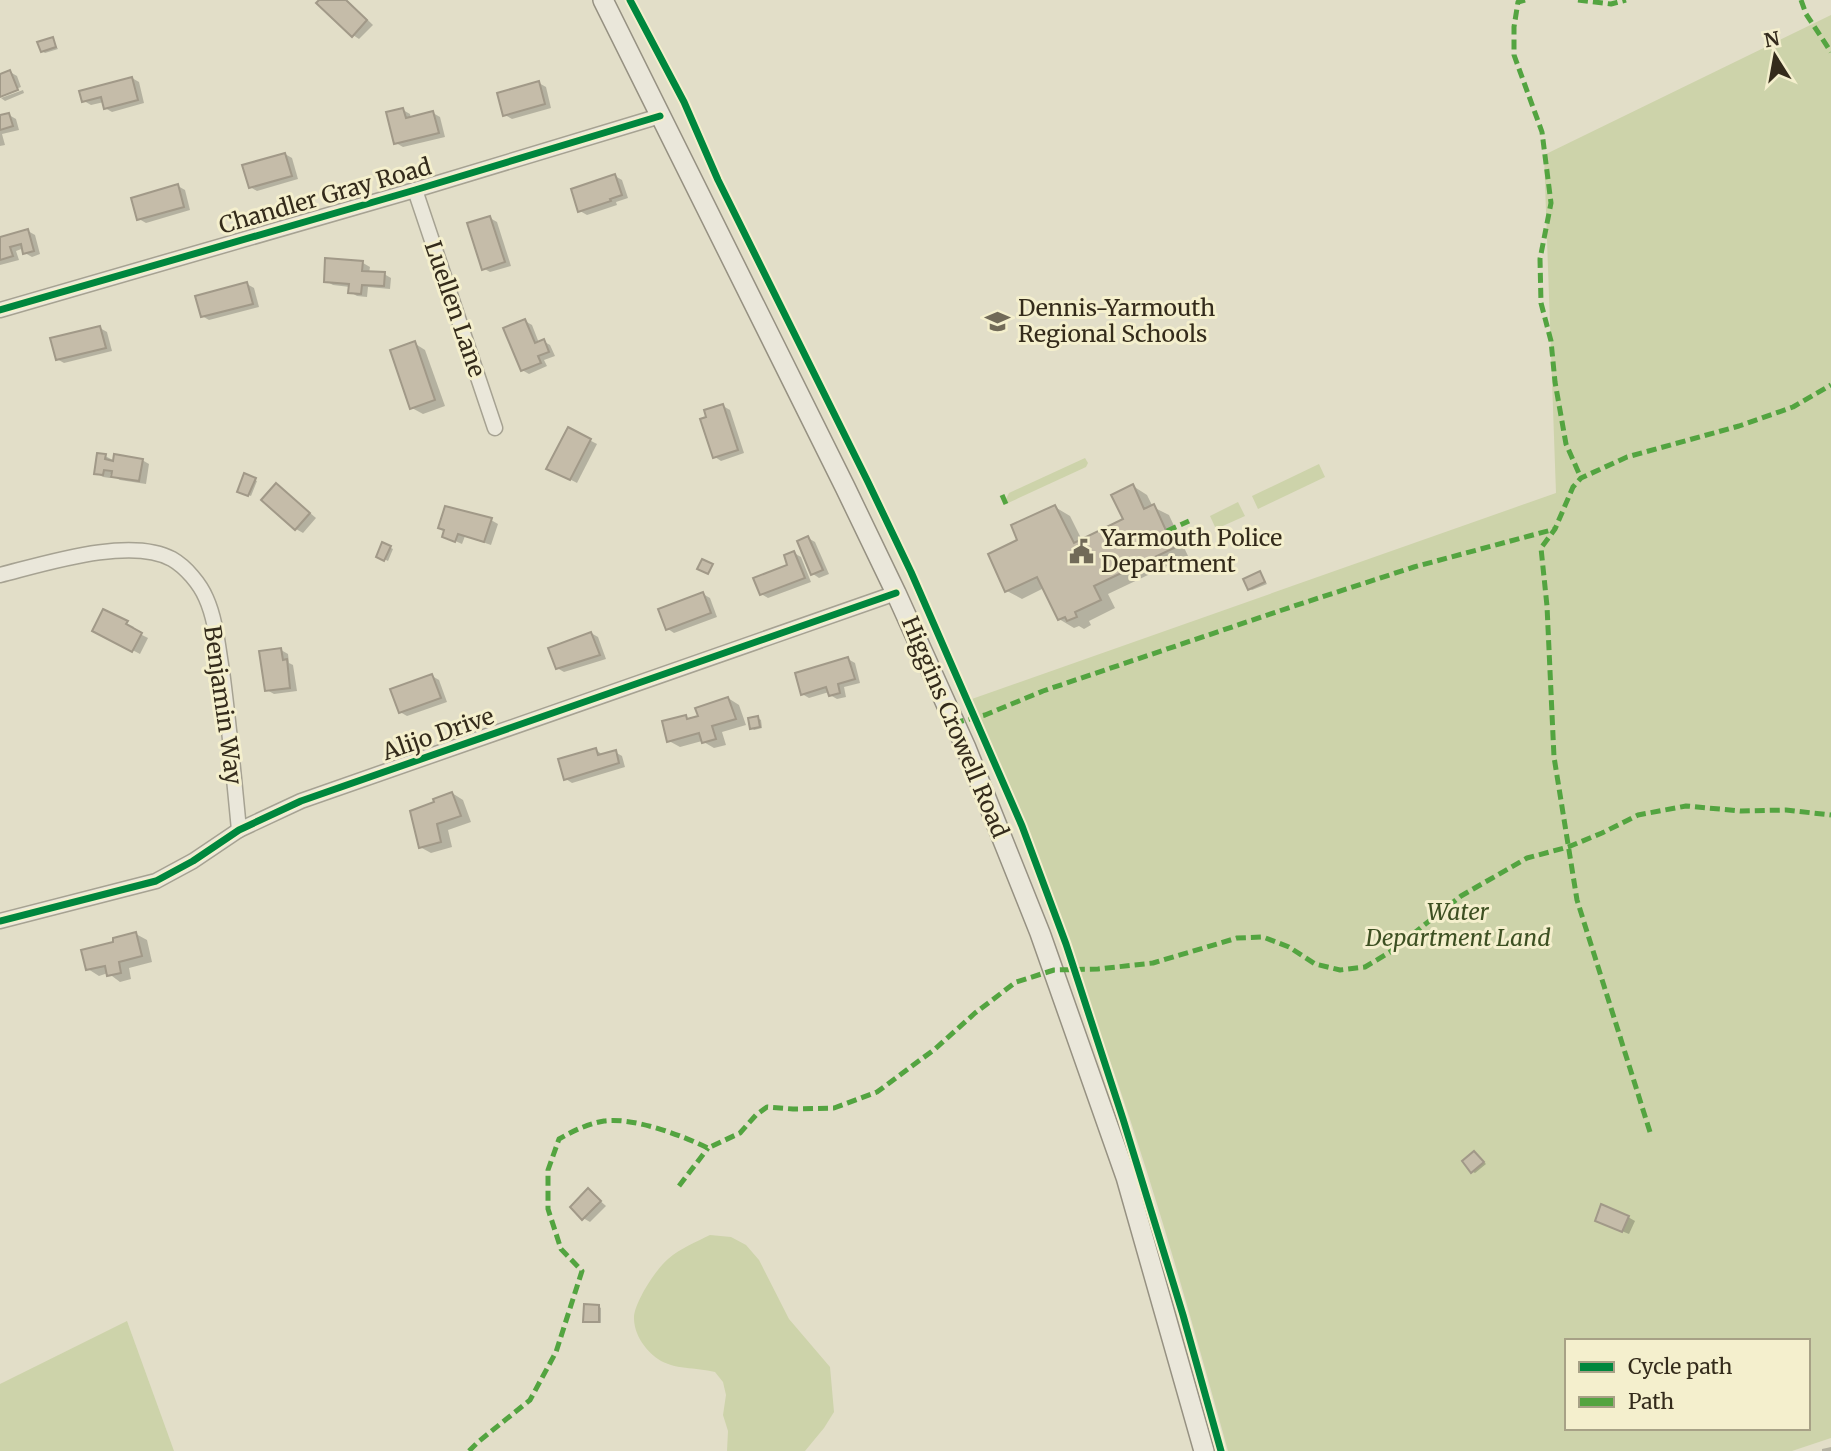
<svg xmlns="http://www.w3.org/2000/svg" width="1831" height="1451" viewBox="0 0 1831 1451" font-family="Merriweather,serif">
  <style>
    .green { fill: #cdd3aa; fill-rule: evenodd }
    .shadow { fill: #0003 }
    .building { fill: #c5bca9; stroke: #a19988; stroke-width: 2 }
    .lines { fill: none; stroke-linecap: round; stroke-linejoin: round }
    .street-casing { stroke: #a6a292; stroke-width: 17 }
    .secondary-casing { stroke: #969182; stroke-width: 22 }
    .street { stroke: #eae7da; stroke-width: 14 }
    .secondary { stroke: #eae7da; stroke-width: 19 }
    .quiet { stroke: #53a440; stroke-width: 5; stroke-dasharray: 10 5; stroke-linecap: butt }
    .cycleway-casing { stroke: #f4efcd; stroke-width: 11 }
    .cycleway { stroke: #00873e; stroke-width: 7 }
    .labels { text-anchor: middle; stroke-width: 6; stroke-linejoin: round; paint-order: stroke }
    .street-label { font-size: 23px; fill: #342b1b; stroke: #f4efcd }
    .poi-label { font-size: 23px; fill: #342b1b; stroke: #f4efcd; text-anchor: start }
    .park-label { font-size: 23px; font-style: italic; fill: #3d5022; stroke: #f4efcd }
  </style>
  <rect width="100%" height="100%" fill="#e2dec8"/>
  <g class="green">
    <path d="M1831,15V1438L1792,1451H1228C1193,1325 1158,1199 1115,1075C1071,948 1022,823 969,700L1556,493L1544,155ZM1567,1341H1808V1428H1567Z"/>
    <path d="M1085,458L1088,463L1086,467L1008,503L1006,499L1009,493Z"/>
    <path d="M1319,464L1325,477L1258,509L1252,496Z"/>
    <path d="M1238,502L1245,516L1216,529L1210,516Z"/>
    <path d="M710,1235L731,1237L746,1245L759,1260L789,1319L830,1367L834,1412L824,1428L805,1451H727L728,1431L723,1415L726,1395L723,1382L715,1372C696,1367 674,1370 658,1359C645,1350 634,1334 634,1318C634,1303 656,1269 668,1259C681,1248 696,1242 710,1235Z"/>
    <path d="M127,1321L174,1451H0V1384Z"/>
  </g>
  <g class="shadow">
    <path d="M322,0H347L373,25L359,39L353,35Z"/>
    <path d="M52,39L58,49L45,53L42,51Z"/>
    <path d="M10,72L17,76L21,87L0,95V98V76Z"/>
    <path d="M132,78L139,82L144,103L112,112L105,108L104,102L91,105L84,101Z"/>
    <path d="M539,83L546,87L551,108L512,119L505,115Z"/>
    <path d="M23,90L24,93L5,101L1,98Z"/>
    <path d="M403,110L410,114L411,119L433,113L440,117L445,137L403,147L396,143Z"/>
    <path d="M9,115L16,119L19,130L2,134L5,145L0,146V117Z"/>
    <path d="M285,154L292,158L298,179L257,191L250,187Z"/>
    <path d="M615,176L622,180L628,198L616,202L617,205L587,215L580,211Z"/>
    <path d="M178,186L185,190L190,210L146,223L139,219Z"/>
    <path d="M490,218L497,222L511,266L490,272L483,268Z"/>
    <path d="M28,231L35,235L40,254L32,257L25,253L24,248L16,251L19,260L0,265V239Z"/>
    <path d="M363,263L370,267L369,273L384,274L391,278L390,289L368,287L367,297L357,296L350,292V287L333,285L326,281Z"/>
    <path d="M247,284L254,288L259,307L209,320L202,316Z"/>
    <path d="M525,321L532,325L539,343L543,341L550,345L555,356L544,360L547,366L529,374L522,370Z"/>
    <path d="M100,328L107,332L112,351L64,363L57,359Z"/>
    <path d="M414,343L425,350L445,406L423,414L412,408Z"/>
    <path d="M723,406L730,410L744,453L721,461L715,457Z"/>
    <path d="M568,429L597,444L577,483L549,468Z"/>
    <path d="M105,456L115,461L142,460L149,464L146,484L120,480L110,474V478L103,477L96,473Z"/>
    <path d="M245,475L257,481L251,496L239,491Z"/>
    <path d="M277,485L316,518L303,533L296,529Z"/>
    <path d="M1133,486L1147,495L1153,507L1169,515L1188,556L1108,594L1115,608L1089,621L1091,625L1084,629L1079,626L1074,628L1059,619L1044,588L1022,599L1007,591L1020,541L1055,507L1070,516L1082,540L1125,520Z"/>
    <path d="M491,520L498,524L491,545L465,536L462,544L444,536Z"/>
    <path d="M808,538L815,542L829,574L819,578L813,574Z"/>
    <path d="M383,544L393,549L388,561L378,556Z"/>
    <path d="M794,553L801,557L811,582L768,598L761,594L790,566Z"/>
    <path d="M1260,573L1267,584L1252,590L1249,588Z"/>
    <path d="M703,594L710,598L717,617L674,633L668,629Z"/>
    <path d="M104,611L134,627L132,630L148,638L140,654L94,630Z"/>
    <path d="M591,633L598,637L606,659L564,672L557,668Z"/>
    <path d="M281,650L288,654L289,663L293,665L297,691L274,694L267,690Z"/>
    <path d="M848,659L855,663L860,683L844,687L846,697L837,699L830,695L829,692L809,698L802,694Z"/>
    <path d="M432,676L439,680L447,702L407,716L400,712Z"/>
    <path d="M728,698L739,705L746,725L722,732L726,745L714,748L702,741L680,747L669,741L686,717L692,720Z"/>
    <path d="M758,718L761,720L762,728L754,730L752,728Z"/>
    <path d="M596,750L603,755L615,752L622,756L625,767L572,783L566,779Z"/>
    <path d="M452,793L463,800L471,822L448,830L452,847L431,853L420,847L436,803Z"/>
    <path d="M136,934L147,940L152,962L129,968L131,979L120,982L108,973L99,976L88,969L116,943Z"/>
    <path d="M1477,1155L1486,1164L1475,1173L1473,1172Z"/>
    <path d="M588,1190L606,1206L590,1222L583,1218Z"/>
    <path d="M1628,1217L1635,1221L1629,1234L1604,1224Z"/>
    <path d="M598,1306L601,1308V1323L585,1321Z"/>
    <path d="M1831,1447V1451H1822V1449Z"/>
  </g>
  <g class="building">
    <path d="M319,0H346L367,20L352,37L316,3Z"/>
    <path d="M53,37L56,47L41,52L37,42Z"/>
    <path d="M10,70L18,90L0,97V74Z"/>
    <path d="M132,77L138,100L104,109L101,97L82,102L79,91Z"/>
    <path d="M539,81L545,104L503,116L497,93Z"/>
    <path d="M403,108L406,118L433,111L439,133L394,144L386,112Z"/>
    <path d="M9,113L13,126L0,130V115Z"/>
    <path d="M285,153L292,176L249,188L242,165Z"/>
    <path d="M615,174L622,195L610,199L611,201L578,212L571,189Z"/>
    <path d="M178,184L184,207L137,220L131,198Z"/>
    <path d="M490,216L505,262L482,270L467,223Z"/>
    <path d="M28,229L34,251L23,254L21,244L10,247L13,256L0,260V237Z"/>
    <path d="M325,258L363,261L362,271L385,272L384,286L362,285L361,294L348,293L349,284L324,282Z"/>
    <path d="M247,282L253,304L201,317L195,296Z"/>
    <path d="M525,319L535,343L544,339L549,352L538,356L541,363L521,371L503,328Z"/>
    <path d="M100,326L106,348L56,360L50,338Z"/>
    <path d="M415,341L435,400L410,409L390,350Z"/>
    <path d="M723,404L738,450L713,458L700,419L706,417L704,410Z"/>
    <path d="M568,427L591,439L570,480L546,469Z"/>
    <path d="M97,453L106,454L105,459L113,461L114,454L143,459L139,481L111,477L112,471L104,470L103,475L94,474Z"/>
    <path d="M244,473L256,478L248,496L237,492Z"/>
    <path d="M276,483L310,513L295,530L261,500Z"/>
    <path d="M1133,484L1144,509L1154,504L1174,548L1094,586L1101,600L1075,612L1077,617L1067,621L1065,617L1058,620L1037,577L1005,592L988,554L1017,540L1011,525L1055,505L1074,543L1123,519L1111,495Z"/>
    <path d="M445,506L492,518L484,542L458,534L455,542L442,537L444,530L438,528Z"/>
    <path d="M808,536L823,570L811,575L797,541Z"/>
    <path d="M382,542L391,546L384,561L376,557Z"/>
    <path d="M794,551L805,578L760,595L753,578L787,565L784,555Z"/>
    <path d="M702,559L713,564L708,574L697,569Z"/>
    <path d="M1260,571L1265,582L1248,590L1243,579Z"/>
    <path d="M703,592L711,613L666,630L658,609Z"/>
    <path d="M103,609L128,621L126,624L142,633L132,652L92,631Z"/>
    <path d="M591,632L600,655L556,669L548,648Z"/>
    <path d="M281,648L283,660L287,659L290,688L265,691L259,651Z"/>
    <path d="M848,657L855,679L838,684L840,693L829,696L826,687L801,695L795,673Z"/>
    <path d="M432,674L441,698L399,713L390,689Z"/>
    <path d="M728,697L736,719L712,726L716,739L702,743L699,733L667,742L662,721L686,715L687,719L698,716L695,708Z"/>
    <path d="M758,716L760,727L750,729L748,718Z"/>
    <path d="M596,748L598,755L616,750L619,763L564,780L558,759Z"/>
    <path d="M452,792L461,816L437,824L441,842L419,848L410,811L434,802L433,799Z"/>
    <path d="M136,932L142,956L119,962L121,973L107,976L105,966L86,970L81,950L113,942V938Z"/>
    <path d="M1474,1151L1484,1162L1471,1173L1462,1161Z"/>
    <path d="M588,1188L601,1201L582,1220L570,1207Z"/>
    <path d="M1601,1204L1629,1216L1622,1232L1595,1221Z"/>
    <path d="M584,1304L599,1305V1322H583Z"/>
  </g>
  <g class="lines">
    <defs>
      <g id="street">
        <path d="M415,190L495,428"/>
        <path d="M0,310L415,190L660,116"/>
        <path d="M0,575C44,564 130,536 172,559C186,567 200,584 206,598C216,620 218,648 222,671C229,724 234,777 239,830"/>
        <path d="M0,921L156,881L193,861L239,830L301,801L896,593"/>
      </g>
      <path id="secondary" d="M603,0L845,487L896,593L966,748L1040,933L1126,1177L1204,1451"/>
    </defs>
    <use href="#street" class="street-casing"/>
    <use href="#secondary" class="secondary-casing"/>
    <use href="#street" class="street"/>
    <use href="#secondary" class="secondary"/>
    <g class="quiet">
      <path d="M1525,0L1518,2L1514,27V55L1542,132L1551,203L1540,259L1541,303L1551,341L1555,382L1566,444L1581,478"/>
      <path d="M1578,0L1611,4L1626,0"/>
      <path d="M1801,0L1806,14L1831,52"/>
      <path d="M1002,495L1006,504"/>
      <path d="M1167,531L1189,521"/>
      <path d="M954,723L985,715L1043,691L1294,606L1414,567L1555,529"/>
      <path d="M1650,1132L1577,900L1554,757L1547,606L1541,548L1555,529L1573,487L1581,478L1627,457L1739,426L1793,407L1831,385"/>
      <path d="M679,1186L708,1148"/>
      <path d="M469,1451L478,1442L530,1400L556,1352L582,1271L561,1249L548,1209V1170L559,1139C573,1131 587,1124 604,1121C633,1117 681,1135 708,1148L740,1133L756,1115L767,1107L793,1109L834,1108L877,1092L935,1049L975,1013L1016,982L1054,970L1098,969L1153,963L1237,938L1263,937L1289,947L1315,964L1340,970L1365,967L1390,952L1461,896L1527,858L1568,847L1602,833L1638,815L1686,806L1741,811L1786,810L1831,815"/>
    </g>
    <defs>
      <g id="cycleway">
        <path d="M630,0L684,102L718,180L867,480L911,572L1022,826L1066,944L1123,1119L1183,1315L1221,1451"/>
        <path d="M0,310L415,190L660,116"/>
        <path d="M0,921L156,881L193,861L239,830L301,801L896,593"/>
      </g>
    </defs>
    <use href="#cycleway" class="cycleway-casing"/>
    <use href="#cycleway" class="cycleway"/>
  </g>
  <defs>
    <symbol id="school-bare" viewBox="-9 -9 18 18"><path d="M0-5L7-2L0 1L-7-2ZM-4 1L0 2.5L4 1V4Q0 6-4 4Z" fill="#716a58" stroke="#f4efcd" stroke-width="2.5" paint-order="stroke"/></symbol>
    <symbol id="civic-bare" viewBox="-9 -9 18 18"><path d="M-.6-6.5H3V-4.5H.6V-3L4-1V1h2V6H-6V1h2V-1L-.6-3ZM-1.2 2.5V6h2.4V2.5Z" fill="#716a58" stroke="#f4efcd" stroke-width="2.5" paint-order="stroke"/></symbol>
  </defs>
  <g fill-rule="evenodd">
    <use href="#school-bare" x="980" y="304" width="35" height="35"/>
    <use href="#civic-bare" x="1064" y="534" width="35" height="35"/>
  </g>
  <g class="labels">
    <g class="street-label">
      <text transform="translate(325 196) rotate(-16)" y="8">Chandler Gray Road</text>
      <text transform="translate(455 309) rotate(71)" y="8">Luellen Lane</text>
      <text transform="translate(223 705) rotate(82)" y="8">Benjamin Way</text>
      <text transform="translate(955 727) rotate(67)" y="8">Higgins Crowell Road</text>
      <text transform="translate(438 734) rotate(-19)" y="8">Alijo Drive</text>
    </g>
    <g class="poi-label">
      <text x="1018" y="316">Dennis-Yarmouth<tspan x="1018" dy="26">Regional Schools</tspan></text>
      <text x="1101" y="546">Yarmouth Police<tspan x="1101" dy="26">Department</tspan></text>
    </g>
    <g class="park-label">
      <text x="1458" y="920">Water<tspan x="1458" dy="26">Department Land</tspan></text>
    </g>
  </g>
  <rect x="1565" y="1339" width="245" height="91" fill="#f4efcd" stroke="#a7a186" stroke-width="2"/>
  <rect x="1579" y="1362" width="35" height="10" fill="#00873e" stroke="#a7a186" stroke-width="2"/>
  <text x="1628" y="1374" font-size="21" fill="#342b1b">Cycle path</text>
  <rect x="1579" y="1397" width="35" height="10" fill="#53a440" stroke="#a7a186" stroke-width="2"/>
  <text x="1628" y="1409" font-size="21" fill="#342b1b">Path</text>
  <g transform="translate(1775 56) rotate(349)" stroke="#f4efcd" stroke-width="5" paint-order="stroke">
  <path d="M0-5L12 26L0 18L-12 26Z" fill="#342b1b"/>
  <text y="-10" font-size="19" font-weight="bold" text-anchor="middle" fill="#342b1b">N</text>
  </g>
</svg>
